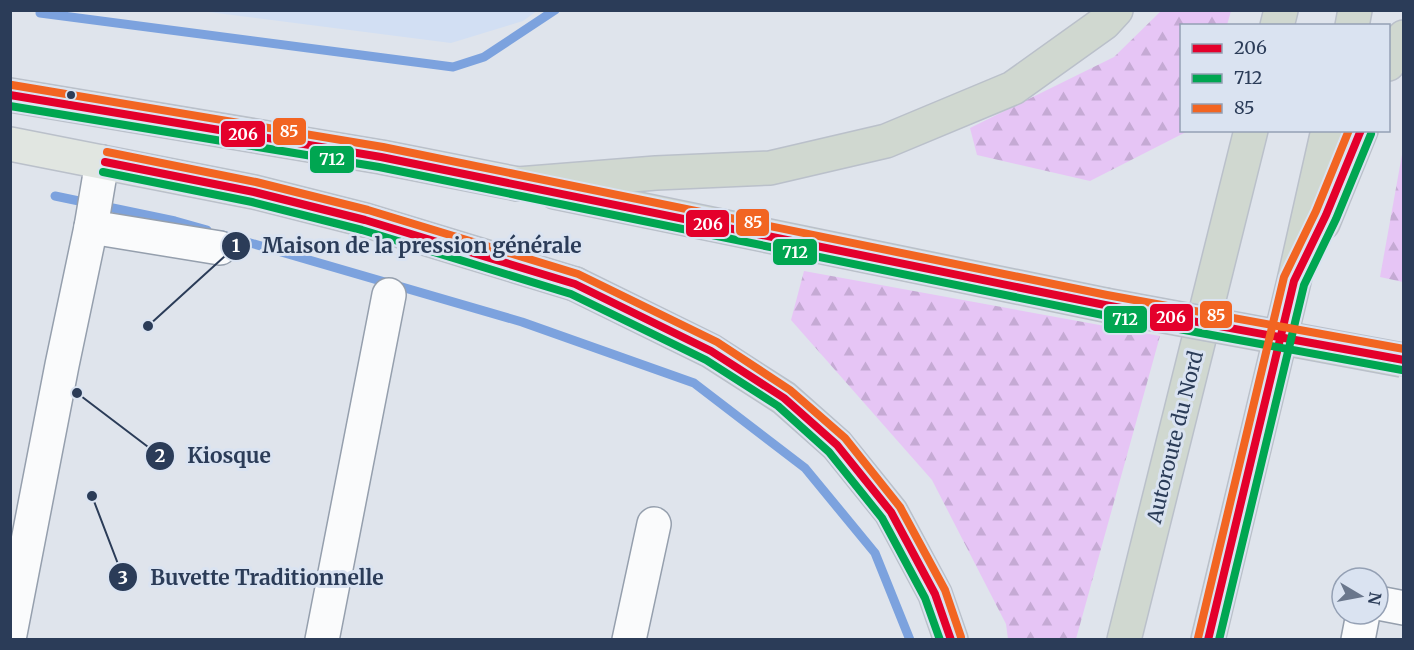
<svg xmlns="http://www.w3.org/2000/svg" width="1414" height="650" viewBox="0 0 1414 650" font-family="Merriweather,serif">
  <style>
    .built { fill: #d2dff3 }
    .forest { fill: url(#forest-firs) }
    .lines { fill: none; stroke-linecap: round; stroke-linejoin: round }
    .stream { stroke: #7ca2de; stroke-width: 9 }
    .minor-casing { stroke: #959fad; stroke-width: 36 }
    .major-casing { stroke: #bac0ca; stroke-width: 36 }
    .highway-casing { stroke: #bac0ca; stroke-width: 36 }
    .minor { stroke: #fafbfc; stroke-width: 33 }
    .major { stroke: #e1e6e1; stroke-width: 33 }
    .highway { stroke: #d0d8d0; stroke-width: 33 }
    .highway-bridge-casing { stroke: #bac0ca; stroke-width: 36; stroke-linecap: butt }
    .highway-bridge { stroke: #d0d8d0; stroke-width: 33 }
    .bus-1-casing { stroke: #dae3f1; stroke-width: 12 }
    .bus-2-casing { stroke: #dae3f1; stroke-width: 12 }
    .bus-3-casing { stroke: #dae3f1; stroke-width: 12 }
    .bus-1 { stroke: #e4002b; stroke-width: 8 }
    .bus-2 { stroke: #00a651; stroke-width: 8 }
    .bus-3 { stroke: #f26522; stroke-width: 8 }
    .bus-dot { fill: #2b3c58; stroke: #dae3f1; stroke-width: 2 }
    .labels { text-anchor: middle; stroke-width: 6; stroke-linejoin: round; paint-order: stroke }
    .street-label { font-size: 20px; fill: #2b3c58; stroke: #dae3f1 }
    .leader { fill: none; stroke: #2b3c58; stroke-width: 2 }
    .callout-dot { fill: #2b3c58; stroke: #dae3f1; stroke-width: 2 }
    .mark-label { font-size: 18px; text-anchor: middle; font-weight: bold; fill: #fff }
    .callout-label { font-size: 21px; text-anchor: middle; font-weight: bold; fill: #2b3c58; stroke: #dae3f1; stroke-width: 6; stroke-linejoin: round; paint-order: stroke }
    .line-badge { stroke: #dae3f1; stroke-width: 2 }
    .badge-label { font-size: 16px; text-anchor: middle; font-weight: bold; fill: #fff }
  </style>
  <defs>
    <pattern id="forest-firs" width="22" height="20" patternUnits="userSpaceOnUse" patternTransform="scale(1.5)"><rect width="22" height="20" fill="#e6c5f5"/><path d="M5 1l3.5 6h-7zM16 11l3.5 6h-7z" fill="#c5aad4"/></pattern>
  </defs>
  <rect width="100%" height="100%" fill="#dfe4ec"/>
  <path class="built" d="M201,11L537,10V11L523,21L451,43Z"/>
  <g class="forest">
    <path d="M1161,11H1231L1227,25L1182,26V130L1188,131L1090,181L977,155L970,128L1114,57Z"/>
    <path d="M1403,149V282L1380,277Z"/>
    <path d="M804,271L1160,336L1076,639H1008L1006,624L932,480L791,320Z"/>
  </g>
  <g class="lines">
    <g class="stream">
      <path d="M40,13L453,67L484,57L555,10"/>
      <path d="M55,196L175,221L207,230"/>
      <path d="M223,235L522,322L694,383L805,468L875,553L910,640"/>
    </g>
    <defs>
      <g id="minor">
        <path d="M91,227L220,248"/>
        <path d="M1378,603L1404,608"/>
        <path d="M10,634L62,365L91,227L102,162"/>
        <path d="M322,640L389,295"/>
        <path d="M629,640L654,524"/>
        <path d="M1358,640L1363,614"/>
      </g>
      <g id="major">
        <path d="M10,95L381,157L518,184"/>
        <path d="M10,144L254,192L365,220L575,284"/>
      </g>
      <g id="highway">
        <path d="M1277,26L1281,10"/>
        <path d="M1352,26L1355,10"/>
        <path d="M1388,64L1404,37"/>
        <path d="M518,184L656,173L770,168L886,141L1013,88L1104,23L1116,10"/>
        <path d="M555,192L1105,305"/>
        <path d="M1323,223L1361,130"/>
        <path d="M575,284L711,351L784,398L837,445L891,512L935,594L951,640"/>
        <path d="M1124,640L1251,130"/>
        <path d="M1208,640L1294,281L1328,130"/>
      </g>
    </defs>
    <use href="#minor" class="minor-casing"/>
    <use href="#major" class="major-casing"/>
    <use href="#highway" class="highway-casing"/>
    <use href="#minor" class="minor"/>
    <use href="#major" class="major"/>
    <use href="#highway" class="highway"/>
    <defs>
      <path id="highway-bridge" d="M1105,305L1402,360"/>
    </defs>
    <use href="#highway-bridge" class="highway-bridge-casing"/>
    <use href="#highway-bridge" class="highway-bridge"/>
    <defs>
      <g id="bus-1">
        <path d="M10,95L381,157L1105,305L1404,360"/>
        <path d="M105,162L254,192L365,220L575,284L711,351L784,398L837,445L891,512L935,594L951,640"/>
        <path d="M1208,640L1294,281L1326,215L1361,130"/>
      </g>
      <g id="bus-2">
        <path d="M10,106L379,167L1103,315L1402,370"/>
        <path d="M103,172L252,202L362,230L571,294L706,360L778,406L829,452L882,518L925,598L940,640"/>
        <path d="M1219,640L1304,285L1336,219L1371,134"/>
      </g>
      <g id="bus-3">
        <path d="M12,85L383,147L1107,295L1404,349"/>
        <path d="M107,152L256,182L368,210L578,274L717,342L790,390L845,438L900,507L945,590L961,637"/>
        <path d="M1198,638L1284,277L1316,211L1349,130"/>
      </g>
    </defs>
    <use href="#bus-1" class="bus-1-casing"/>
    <use href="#bus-2" class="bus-2-casing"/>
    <use href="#bus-3" class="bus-3-casing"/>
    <use href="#bus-1" class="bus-1"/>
    <use href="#bus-2" class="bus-2"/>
    <use href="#bus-3" class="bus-3"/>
  </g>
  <circle class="bus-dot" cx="71" cy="95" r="5"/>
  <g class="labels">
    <g class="street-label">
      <text transform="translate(1175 437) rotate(-76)" y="7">Autoroute du Nord</text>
    </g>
  </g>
  <path class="leader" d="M148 326L236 246M77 393L160 456M92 496L123 577"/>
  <g class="callout-dot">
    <circle cx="148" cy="326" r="6"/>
    <circle cx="77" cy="393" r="6"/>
    <circle cx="92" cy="496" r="6"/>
    <circle cx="236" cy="246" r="15"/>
    <circle cx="160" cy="456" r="15"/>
    <circle cx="123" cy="577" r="15"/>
  </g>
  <g class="mark-label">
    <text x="236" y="252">1</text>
    <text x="160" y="462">2</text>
    <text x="123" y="584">3</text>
  </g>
  <g class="callout-label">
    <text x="422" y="253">Maison de la pression générale</text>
    <text x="229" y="463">Kiosque</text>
    <text x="267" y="585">Buvette Traditionnelle</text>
  </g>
  <g class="line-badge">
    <rect x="272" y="117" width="35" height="29" rx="6" fill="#f26522"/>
    <rect x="220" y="120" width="46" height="28" rx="6" fill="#e4002b"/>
    <rect x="309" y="145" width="46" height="29" rx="6" fill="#00a651"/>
    <rect x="735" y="208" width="35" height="29" rx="6" fill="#f26522"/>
    <rect x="685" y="209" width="45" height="29" rx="6" fill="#e4002b"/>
    <rect x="772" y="238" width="46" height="28" rx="6" fill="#00a651"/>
    <rect x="1199" y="300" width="34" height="29" rx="6" fill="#f26522"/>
    <rect x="1149" y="303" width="45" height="29" rx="6" fill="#e4002b"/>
    <rect x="1103" y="305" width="45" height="29" rx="6" fill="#00a651"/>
  </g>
  <g class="badge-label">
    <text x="289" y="137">85</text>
    <text x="243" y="140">206</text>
    <text x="332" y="165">712</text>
    <text x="753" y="228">85</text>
    <text x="708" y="230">206</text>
    <text x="795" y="258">712</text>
    <text x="1216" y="321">85</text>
    <text x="1171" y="323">206</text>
    <text x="1125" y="325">712</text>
  </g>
  <rect width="1414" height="650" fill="none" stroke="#2b3c58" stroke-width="24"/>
  <rect x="1180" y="24" width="210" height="108" fill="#dae3f1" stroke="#94a0b4" stroke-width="1.5"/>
  <rect x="1192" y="44" width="30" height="9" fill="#e4002b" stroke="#94a0b4" stroke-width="1.5"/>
  <text x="1234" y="54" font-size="18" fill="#2b3c58">206</text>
  <rect x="1192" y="74" width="30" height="9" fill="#00a651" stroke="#94a0b4" stroke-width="1.5"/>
  <text x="1234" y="84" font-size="18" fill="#2b3c58">712</text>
  <rect x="1192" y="104" width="30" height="9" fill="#f26522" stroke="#94a0b4" stroke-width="1.5"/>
  <text x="1234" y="114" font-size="18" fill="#2b3c58">85</text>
  <g transform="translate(1360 596) rotate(100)"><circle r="28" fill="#dae3f1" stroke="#94a0b4" stroke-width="1.5"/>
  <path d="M0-4.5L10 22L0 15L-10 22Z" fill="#6a778c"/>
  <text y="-9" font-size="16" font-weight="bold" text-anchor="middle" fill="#2b3c58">N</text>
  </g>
</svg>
